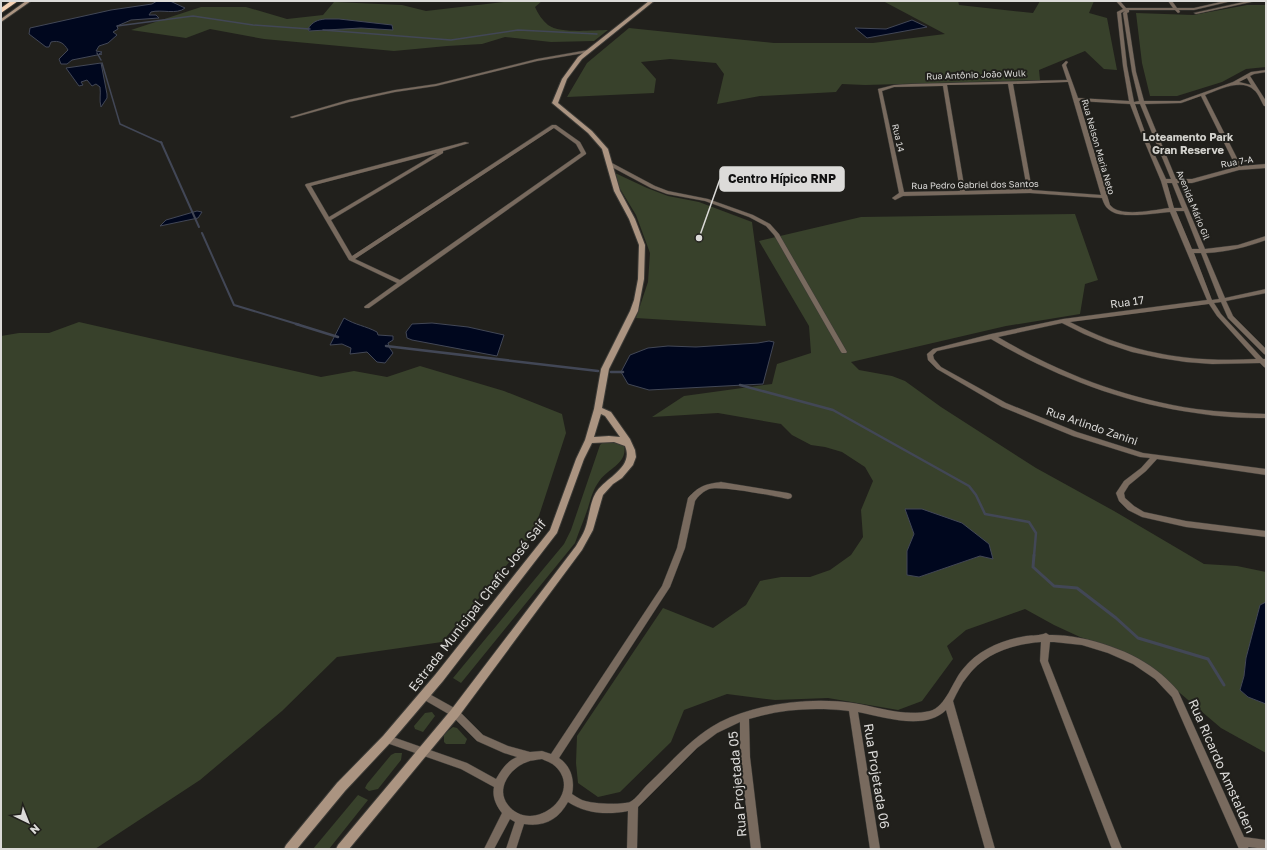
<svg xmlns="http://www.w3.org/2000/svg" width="1267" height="850" viewBox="0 0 1267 850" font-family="'Golos Text',sans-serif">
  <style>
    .green { fill: #38412b; fill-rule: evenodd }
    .water { fill: #00071e; stroke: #424756 }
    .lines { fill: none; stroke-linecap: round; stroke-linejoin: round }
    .stream-far3 { stroke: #424756; stroke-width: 1.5 }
    .stream-far2 { stroke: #424756; stroke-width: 2 }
    .stream-far1 { stroke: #424756; stroke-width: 2.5 }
    .stream { stroke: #424756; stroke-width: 3 }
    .street-casing { stroke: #3b3a36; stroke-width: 1 }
    .secondary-casing { stroke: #3b3a36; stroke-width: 2 }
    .highway-casing { stroke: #3b3a36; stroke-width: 2 }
    .street { fill: #786a5e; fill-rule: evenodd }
    .secondary { fill: #ab9481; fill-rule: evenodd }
    .highway { fill: #f7d3b5; fill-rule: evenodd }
    .labels { text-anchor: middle; stroke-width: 4; stroke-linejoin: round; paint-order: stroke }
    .far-street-label { font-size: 9px; fill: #dcdbd9; stroke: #21201c }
    .far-quarter-label { font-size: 11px; font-weight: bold; fill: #d3d2cd; stroke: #21201c }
    .street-label { font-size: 11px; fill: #dcdbd9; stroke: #21201c }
    .near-street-label { font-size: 13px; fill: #dcdbd9; stroke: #21201c }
    .leader { fill: none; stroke: #dcdbd9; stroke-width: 1.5 }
    .callout-dot { fill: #dcdbd9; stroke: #21201c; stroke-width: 1.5 }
    .callout { fill: #dcdbd9; stroke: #dcdbd9; stroke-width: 1.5 }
    .callout-label { font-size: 12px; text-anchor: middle; font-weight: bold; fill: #111 }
  </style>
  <rect width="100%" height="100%" fill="#21201c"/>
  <g class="green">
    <path d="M513,1H542L535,7C538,14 542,20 548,25C560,34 593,30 608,30L594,41L551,42L505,37L482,44L447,46L394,51L264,39L210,29L186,38L131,30L201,7H246L287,19L323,15L334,2L402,5L426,11Z"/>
    <path d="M883,1H958L959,5L1033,13L1040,1H1094L1089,13L1107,18L1117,70L1104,69L1085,51L1039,70L1040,80L865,85L842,84L836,92L760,96L717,104L724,74L716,63L670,59L641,62L656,79L654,93L567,97L587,63L629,28L774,43H873L945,34Z"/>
    <path d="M1247,5H1266V67L1246,69L1222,82L1177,96H1150L1142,63L1136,13L1193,15Z"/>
    <path d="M615,173L647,188L668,196L699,202L752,222L766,326L636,318L648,282L650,253L636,215L619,187Z"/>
    <path d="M1075,214L1098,280L1085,284L1080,314L1006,326L851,362L859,370L892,376L905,381L941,407L1036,468L1114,511L1204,564L1237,566L1266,572V602L1260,605L1246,658L1244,676L1240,690L1248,697L1266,704V753L1221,728L1147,665L1117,649L1080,637L1054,625L1025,609L966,630L947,646L953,659L922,701L898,710L828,698L775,700L727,694L684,710L671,742L620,792L598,797L578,783L576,763L577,736L663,608L713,628L746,605L760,581L781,577H810L830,570L851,555L863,537L861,510L873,481L865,467L842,452L825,447L811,445L792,435L781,424L718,413L652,417L684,396L772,384L777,364L811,353L809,326L759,241L861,217ZM905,509L992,558L980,556L919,577L907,575V551L914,534Z"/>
    <path d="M79,322L321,377L354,371L387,377L420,366L504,391L562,414L566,433L533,534L442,642L337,657L282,711L200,780L95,849H1V336L19,333H49Z"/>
    <path d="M609,441L624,445C628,463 609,468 600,480C593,489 591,498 588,508C584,520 579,531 575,543L461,683L453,678L564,544L571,530L600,445L603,442Z"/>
    <path d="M432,712L435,716L423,732L415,729L414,726L425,713Z"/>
    <path d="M453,727L457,728L467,739L465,744H446L444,742V734Z"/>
    <path d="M395,753H402L401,760L378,789L369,791L365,788L367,784L391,755Z"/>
    <path d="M358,795L368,800L329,849H313Z"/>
  </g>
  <g class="water">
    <path d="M157,1H170L185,8C177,15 161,9 151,12L149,15H156L159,18L131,20L117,26L118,29L113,32L117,35L108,43L99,46L96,51L102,52L99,54H102L72,60L67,64H61L59,59L68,50C64,43 59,40 51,42L49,47H46L29,34L30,28L111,10L152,4Z"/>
    <path d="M325,19H339L392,25L393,30L361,28L309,31L308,29C312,22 317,20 325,19Z"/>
    <path d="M912,20L927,27L867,38L855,28L886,29Z"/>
    <path d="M101,63L107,94V98L101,107C99,100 101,94 100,87L96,84L92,86L87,80L81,82L83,85L79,86L66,68Z"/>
    <path d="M197,211L202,212L198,218L160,226L166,220Z"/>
    <path d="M344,318C355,325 366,326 377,332L378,335L393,336V340L388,343L389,347L393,353L385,363L377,362L367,352L350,354L351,348L342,344L330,345Z"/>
    <path d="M432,323L468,327L504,335L497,356L412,340L407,338L406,332L412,324Z"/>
    <path d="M769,341L774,342L763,384L649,390L628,384L621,372L630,355L648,348L668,346L696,347L758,343Z"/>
    <path d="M905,509H922L962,523L989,544L993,559L980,556L919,577L907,575V551L914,534Z"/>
    <path d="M1266,602V704L1248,697L1240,690L1244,676L1246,658L1260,605Z"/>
  </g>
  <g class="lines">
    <g class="stream-far3">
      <path d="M117,26L193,16L253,25L310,29"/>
      <path d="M323,30L451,40L518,30L597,34"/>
      <path d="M97,53L101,60"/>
      <path d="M102,63L120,124L162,143"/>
    </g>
    <g class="stream-far2">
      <path d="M161,142L199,227"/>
      <path d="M202,233L234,305L300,325"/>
    </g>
    <g class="stream-far1">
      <path d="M296,324L338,337"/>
      <path d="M386,346L598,371"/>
      <path d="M611,372H623"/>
      <path d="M740,385L833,410L969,486L976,495L985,514L1029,522L1036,533L1034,556"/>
    </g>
    <path class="stream" d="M1034,555L1033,567L1054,586L1077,588L1116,618L1138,638L1208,659L1224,685"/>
    <defs>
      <g id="street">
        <path d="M1116,1H1120L1126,8H1173L1168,1H1172L1177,8H1194L1225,1H1232L1194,10H1179L1180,12L1178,13L1175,10H1129V12L1127,13L1136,72L1144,101H1180L1233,82L1251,72L1266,70V72L1254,74L1250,76L1266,101V106H1264C1261,101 1258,93 1254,90C1242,78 1218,90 1205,95L1241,166L1266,164V168L1239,170L1192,183H1177L1205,249L1238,245L1266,236V240C1247,247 1227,252 1206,253L1225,298L1266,289V293L1226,301L1233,316L1266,349V355L1264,354L1228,318L1221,302L1214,303L1221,314L1263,359H1266V368L1264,367L1260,363L1212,364L1186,362L1160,358L1132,352L1108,344L1084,334L1062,323L998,337C1059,373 1126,399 1196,409C1220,412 1243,413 1266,414V418C1243,418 1219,417 1196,413C1123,403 1054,376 991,339L937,351L933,355L934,359L941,367L1006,403L1077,432L1143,453L1266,469V475L1157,459L1146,471L1129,485L1124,493L1125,498L1134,506L1144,512L1186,521L1266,531V537L1186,527L1142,517L1128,510L1119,501L1116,493L1124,481L1141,468L1150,458L1140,457L1073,436L1002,407L937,369L928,360L927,354L933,349L991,334L1063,319L1207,300L1170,212C1156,213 1122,219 1111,211C1106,208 1104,204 1102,198L1030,193L903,196L895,200L892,198L899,193L878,89L894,85L911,84L1067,80L1062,65L1066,61L1068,62L1066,65L1078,98L1129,101L1123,66L1117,12L1123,9ZM1125,11L1123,13L1132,72L1139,101L1134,102L1127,66L1121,13ZM1247,78L1251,85L1239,82ZM1068,82L1101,195L1032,190L1013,84ZM1008,84L1027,189L965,191L947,85ZM943,86L960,191L904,192L882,91L894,87ZM1201,96L1236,167L1192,179H1176L1145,104L1181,103ZM1079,101L1130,104L1143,138L1161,181L1169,208C1154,210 1131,215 1117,210C1114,209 1112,207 1110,205ZM1135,104H1140L1171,179H1166L1147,138ZM1167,183H1172L1182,208H1174ZM1176,211H1184L1199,249H1192ZM1194,253H1201L1219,299L1212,300ZM1209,304L1217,316L1256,359C1189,363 1129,353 1070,322Z"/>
        <path d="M1248,1H1256L1196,14L1194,13Z"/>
        <path d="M588,50H590V52L537,61L436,86L395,92L349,102L292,118L290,117L348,100L395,90L436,84L537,59Z"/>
        <path d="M552,125H556L580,142L586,153V154L369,308H365L364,307L365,306L397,283L349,260L305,185L306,184L465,142L469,143L443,151V153L331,220L352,256ZM554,128L576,144L581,153L400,280L355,259ZM437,153L329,217L311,186Z"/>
        <path d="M610,162L655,186L668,191L708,199L753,215L770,224L779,234L847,352L846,353H842L841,352L774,235L766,226L749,217L705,201L667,194L651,188L608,165V163Z"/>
        <path d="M721,482L788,493L791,494L792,496L791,498L788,499C774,496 720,485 709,489C704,491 698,496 695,501L685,548L670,587L559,758C571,766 575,780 572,794C575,796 578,798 582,800C591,804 621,805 630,802C636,799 642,790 647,785C671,763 691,737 720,722C758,703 811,697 853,703C878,707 904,717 930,711C946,707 953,680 963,669C978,650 1002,640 1026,636C1033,635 1039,636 1046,633L1049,635C1084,634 1135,651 1161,674C1167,679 1173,685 1178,691L1244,837L1266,840V849L1248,847L1249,849H1239L1172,697L1155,679L1133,664L1108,653L1082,645L1054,642H1050L1048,661L1122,849H1112L1040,661L1041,642C1013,644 984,653 967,677C961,684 957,693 953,701L995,849H985L946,710C925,731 884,717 858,712L880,849H870L849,711C815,707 781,709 749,719L750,757L761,849H751L740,757V722L717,733L697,748L638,807L637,849H627L628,811C608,815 586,814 568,802C558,820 544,827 524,824L516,849H506L515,822L510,819L494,849H484L502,813C496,805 492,797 494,787L461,769L384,742L382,739L384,736L387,735L467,763L496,779C502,769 507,761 517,757L504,753L477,741L452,716L421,698L420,695L421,692L424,691L458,710L483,735L508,746L530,752L542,751L551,754L662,586L677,548L688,498C699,486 705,484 721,482ZM542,759C546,761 552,763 555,766C585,794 532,836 508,805C495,789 510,768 527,762C531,760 537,760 542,759Z"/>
      </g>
      <g id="secondary">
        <path d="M26,1H31L1,22V19Z"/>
        <path d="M649,1H654L582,59L567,79L558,103L592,131L608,149L620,191L635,219L645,245L644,279L640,300L638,311L609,369L602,408L611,412L630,439L635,450L636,457L633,465L622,478L613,484L603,495L593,530L582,550L459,716L349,849H336L338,845L451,710L576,546C579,540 583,535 585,529C589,519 590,500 597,491C607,477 634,467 625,446L614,442L592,443L584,459L557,533L443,681L391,742L345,791L297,849H284L286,845L337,783L383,736L435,675L550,530L576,459L585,440L594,409L601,369L630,311L634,300L638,279L639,245L629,219L614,191L602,149L588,133L552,103L562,79L578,57ZM601,414L605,416L620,437L609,436L594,437Z"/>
      </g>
      <path id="highway" d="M11,1H18L1,13V8Z"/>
    </defs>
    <use href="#street" class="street-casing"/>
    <use href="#secondary" class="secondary-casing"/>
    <use href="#highway" class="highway-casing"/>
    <use href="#street" class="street"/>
    <use href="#secondary" class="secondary"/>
    <use href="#highway" class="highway"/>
  </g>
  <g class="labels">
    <g class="far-street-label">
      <text transform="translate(976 75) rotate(-2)" y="3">Rua Antônio João Wulk</text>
      <text transform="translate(898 138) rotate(77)" y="3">Rua 14</text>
      <text transform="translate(1098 147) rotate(74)" y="3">Rua Nelson Maria Neto</text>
      <text transform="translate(1237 162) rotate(-10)" y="3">Rua 7-A</text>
      <text transform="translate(975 185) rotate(-1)" y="3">Rua Pedro Gabriel dos Santos</text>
      <text transform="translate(1193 205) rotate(68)" y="3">Avenida Mário Gil</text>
    </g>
    <g class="far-quarter-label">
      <text x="1188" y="141">Loteamento Park<tspan x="1188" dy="13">Gran Reserve</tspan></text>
    </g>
    <g class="street-label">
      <text transform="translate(1127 302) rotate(-8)" y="4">Rua 17</text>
      <text transform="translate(1092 426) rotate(19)" y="4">Rua Arlindo Zanini</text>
    </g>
    <g class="near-street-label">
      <text transform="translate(477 605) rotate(-52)" y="5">Estrada Municipal Chafic José Saif</text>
      <text transform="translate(1222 766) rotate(66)" y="5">Rua Ricardo Amstalden</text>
      <text transform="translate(877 776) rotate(81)" y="5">Rua Projetada 06</text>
      <text transform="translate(737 784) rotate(-95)" y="5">Rua Projetada 05</text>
    </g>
  </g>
  <path class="leader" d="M699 238L720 179"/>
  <circle class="callout-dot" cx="699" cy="238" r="4"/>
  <rect class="callout" x="720" y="167" width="124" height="24" rx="4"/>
  <g class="callout-label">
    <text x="782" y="183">Centro Hípico RNP</text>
  </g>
  <rect width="1267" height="850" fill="none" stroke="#dcdbd9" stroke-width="4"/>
  <g transform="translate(28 822) rotate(137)" stroke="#21201c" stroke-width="3" paint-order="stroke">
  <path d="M0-3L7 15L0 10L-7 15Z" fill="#dcdbd9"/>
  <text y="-6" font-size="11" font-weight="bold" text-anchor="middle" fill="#dcdbd9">N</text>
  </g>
</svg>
